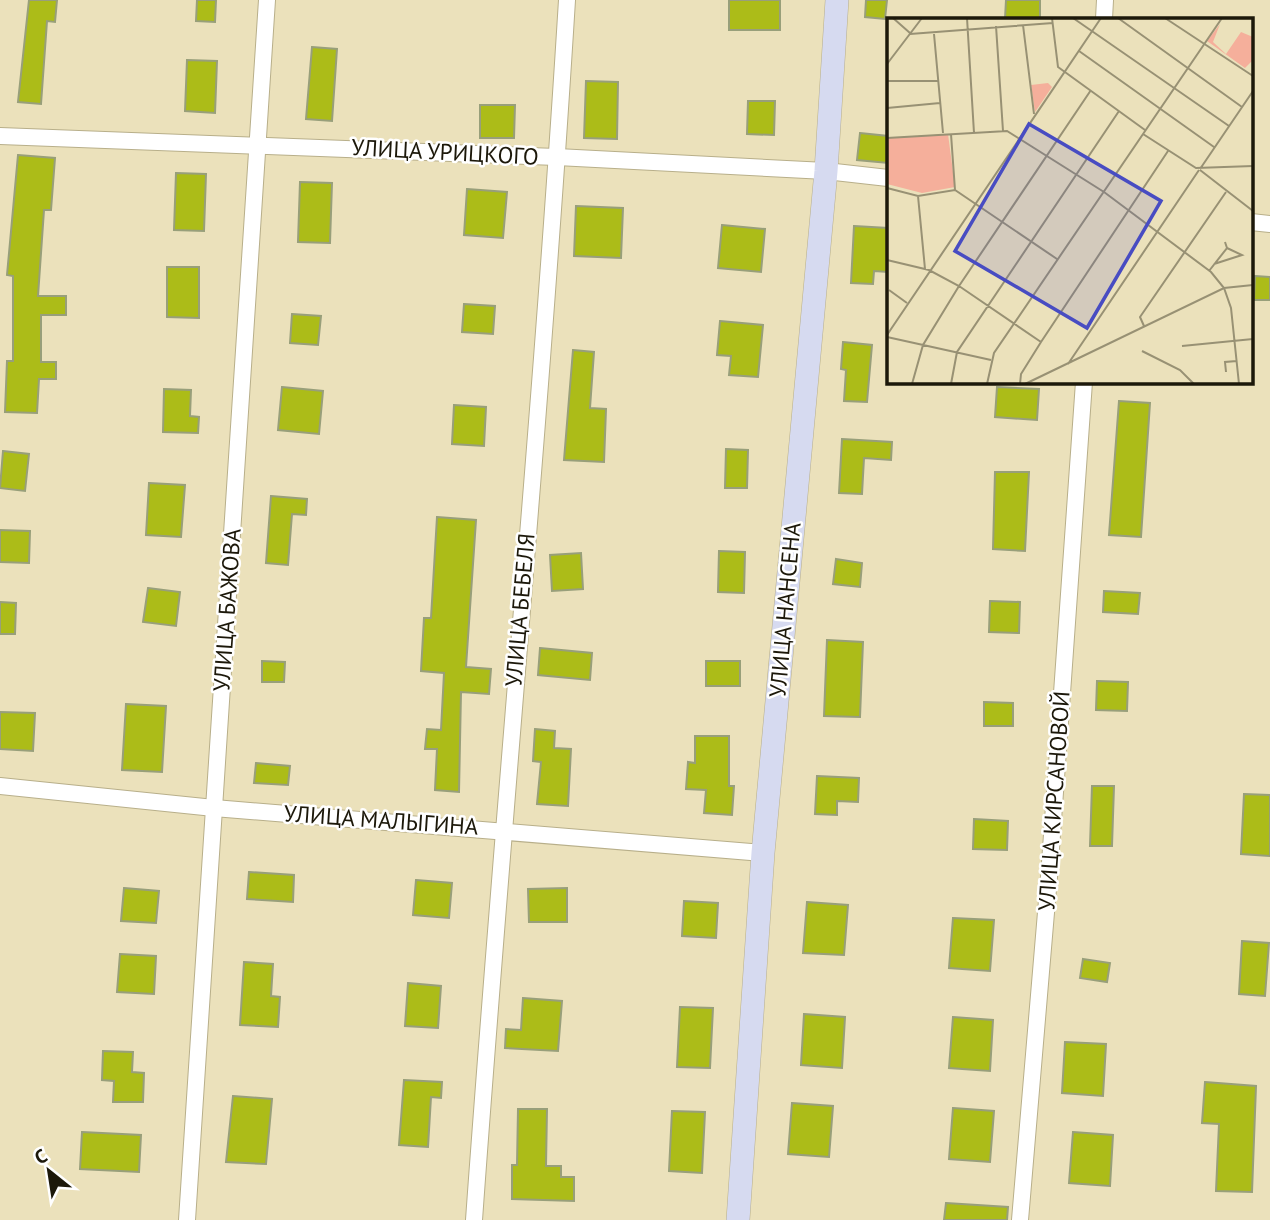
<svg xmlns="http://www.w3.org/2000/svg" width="1270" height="1220" viewBox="0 0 1270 1220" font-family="'PT Sans',sans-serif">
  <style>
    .building { fill: #acbc18; stroke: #989f7a; stroke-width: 2 }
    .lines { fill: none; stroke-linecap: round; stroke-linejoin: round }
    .minor-casing { stroke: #b8af8a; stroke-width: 18 }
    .secondary-casing { stroke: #b8af8a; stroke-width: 24 }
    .minor { stroke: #fff; stroke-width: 16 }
    .secondary { stroke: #d6daf0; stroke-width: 23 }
    .labels { text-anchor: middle; stroke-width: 5; stroke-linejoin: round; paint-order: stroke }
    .street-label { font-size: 23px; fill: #1c180a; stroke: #fff }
    .inset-road { fill: none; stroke: #989174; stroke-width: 2 }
    .view { fill: #484cc2; fill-opacity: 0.15; stroke: #484cc2; stroke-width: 3.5 }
    .inset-edge { fill: none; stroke: #1c180a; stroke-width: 3.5 }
  </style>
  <rect width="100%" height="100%" fill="#ebe1bb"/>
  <g class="building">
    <path d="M29,0H57L55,22L47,21L41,104L18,102Z"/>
    <path d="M197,0H216L215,22L196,21Z"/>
    <rect x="729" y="0" width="51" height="30"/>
    <path d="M866,0H887L885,19L865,17Z"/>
    <path d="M1006,0H1040V19H1005Z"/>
    <path d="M312,47L337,49L332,121L306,119Z"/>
    <path d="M187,60L217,61L215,113L185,111Z"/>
    <path d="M586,81L618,82L617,139L584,138Z"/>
    <path d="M748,101H775L774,135L747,134Z"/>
    <path d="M480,105H515L514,138H480Z"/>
    <path d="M860,133L888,136V163L857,160Z"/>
    <path d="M18,155L55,158L51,210H44L38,296H66V315H41V362H56V379H39L37,413L5,412L7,361H13V276L7,275Z"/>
    <path d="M176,173L206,174L204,231L174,230Z"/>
    <path d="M300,182L332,183L330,243L298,242Z"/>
    <path d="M467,189L507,192L503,238L464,235Z"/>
    <path d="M576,206L623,208L621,258L574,256Z"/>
    <path d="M722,225L765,229L761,272L718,268Z"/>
    <path d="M854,226L888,228V272L874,271L873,284L851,283Z"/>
    <path d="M167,267H199V318L167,317Z"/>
    <path d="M1255,276L1270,277V300H1254Z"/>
    <path d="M464,304L495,306L493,334L462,332Z"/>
    <path d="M292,314L321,316L318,345L290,343Z"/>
    <path d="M720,321L763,325L758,377L729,375L731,356L717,355Z"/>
    <path d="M843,342L872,345L867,402L844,401L846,370L841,369Z"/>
    <path d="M573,350L594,352L590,408L606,409L604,462L564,460Z"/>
    <path d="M282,387L323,391L319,434L278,430Z"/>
    <path d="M997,387L1039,389L1037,420L995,417Z"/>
    <path d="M164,389L191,390L190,416L199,417L198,433L163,432Z"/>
    <path d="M1119,401L1150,403L1141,537L1109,535Z"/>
    <path d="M454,405L486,407L484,446L452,444Z"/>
    <path d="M842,439L892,442L891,460L864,458L862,494L839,493Z"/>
    <path d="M726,449L748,450L747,488H725Z"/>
    <path d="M3,451L29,454L25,491L0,488Z"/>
    <path d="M995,472H1029L1025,551L993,549Z"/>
    <path d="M149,483L185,485L181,537L146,535Z"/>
    <path d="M271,496L307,499L306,515L292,514L288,565L266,563Z"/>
    <path d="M437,517L476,520L466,667L491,669L489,694L461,692L459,792L435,790L437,749H425L427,729L441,730L444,673L421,671L424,618H431Z"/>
    <path d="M0,530L30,531L29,563L0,562Z"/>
    <path d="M719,551L745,552L744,593L718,592Z"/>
    <path d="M581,553L583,589L552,591L550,555Z"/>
    <path d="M836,559L862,563L860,587L833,584Z"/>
    <path d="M148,588L180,592L176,626L143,622Z"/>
    <path d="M1104,591L1140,593L1138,614L1103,612Z"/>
    <path d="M990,601L1020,602L1019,633L989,632Z"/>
    <path d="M0,602L16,603L15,634H0Z"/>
    <path d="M827,640L863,642L860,717L824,716Z"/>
    <path d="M540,648L592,653L590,680L538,675Z"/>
    <path d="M262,661L285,662L284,682H262Z"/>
    <rect x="706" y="661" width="34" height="25"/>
    <path d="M1097,681L1128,682L1127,711L1096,710Z"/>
    <path d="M984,702L1013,703V726H984Z"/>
    <path d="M126,704L166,706L162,772L122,770Z"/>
    <path d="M0,712L35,713L33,751L0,749Z"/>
    <path d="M535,729L555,731L554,748L571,749L568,806L537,804L541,762L533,761Z"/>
    <path d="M695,736H729V786H734L732,815L704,813L706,790L686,789L688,762L695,763Z"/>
    <path d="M256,763L290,766L288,785L254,783Z"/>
    <path d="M817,776L859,778L858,802L837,801V815L815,814Z"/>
    <path d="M1092,786H1114L1112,846H1090Z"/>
    <path d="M1244,794L1270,795V856L1241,854Z"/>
    <path d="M974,819L1008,821L1007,850L973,849Z"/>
    <path d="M249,872L294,875L293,902L247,899Z"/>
    <path d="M416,880L452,883L449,918L413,915Z"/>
    <path d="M124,888L159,891L156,923L121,921Z"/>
    <path d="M567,888V922H529L528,889Z"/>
    <path d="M684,901L718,903L716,938L682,936Z"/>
    <path d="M807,902L848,905L844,955L803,953Z"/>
    <path d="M953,918L994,920L990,971L949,968Z"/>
    <path d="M1242,941L1269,943L1265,996L1239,994Z"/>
    <path d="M120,954L156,956L154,994L117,992Z"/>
    <path d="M1083,959L1110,963L1107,982L1080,978Z"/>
    <path d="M244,962L273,964L271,996L280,997L278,1027L240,1025Z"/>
    <path d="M408,983L441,986L438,1028L405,1026Z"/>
    <path d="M523,998L562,1001L558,1051L505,1048L506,1029L521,1030Z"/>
    <path d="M680,1007L713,1008L710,1068L677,1067Z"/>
    <path d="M804,1014L845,1017L842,1068L801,1065Z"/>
    <path d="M953,1017L993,1020L990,1071L949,1068Z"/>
    <path d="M1065,1042L1106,1044L1103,1096L1062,1093Z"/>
    <path d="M103,1051L133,1052L132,1072L144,1073L143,1102H113L114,1081L102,1080Z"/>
    <path d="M404,1080L442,1082L441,1098L431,1097L428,1147L399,1145Z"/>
    <path d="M1205,1082L1256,1086L1252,1192L1216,1191L1219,1124L1202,1123Z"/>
    <path d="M233,1096L272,1099L266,1164L226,1162Z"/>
    <path d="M792,1103L833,1106L829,1157L788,1154Z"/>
    <path d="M953,1108L994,1111L990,1162L949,1159Z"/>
    <path d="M518,1109H547L546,1166H561V1177H574V1201L512,1199V1165H517Z"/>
    <path d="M672,1111L705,1112L702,1173L669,1171Z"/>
    <path d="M82,1132L141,1135L139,1172L80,1169Z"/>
    <path d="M1073,1132L1113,1135L1110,1186L1069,1183Z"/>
    <path d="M946,1203L1008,1207L1007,1220H944Z"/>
  </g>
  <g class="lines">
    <defs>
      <g id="minor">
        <path d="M1104,19L1105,0"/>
        <path d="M0,136L557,157L826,171L888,178"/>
        <path d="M1251,222L1270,224"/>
        <path d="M0,786L214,808L763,853"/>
        <path d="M187,1220L267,0"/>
        <path d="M474,1220C503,813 542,407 567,0"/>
        <path d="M1020,1220L1049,877L1084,382"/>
      </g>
      <path id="secondary" d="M738,1220L763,853L826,171L837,0"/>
    </defs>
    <use href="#minor" class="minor-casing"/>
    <use href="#secondary" class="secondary-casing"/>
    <use href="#minor" class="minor"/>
    <use href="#secondary" class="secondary"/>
  </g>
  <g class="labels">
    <g class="street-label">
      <text transform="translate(445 152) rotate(3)" y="8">УЛИЦА УРИЦКОГО</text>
      <text transform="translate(227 610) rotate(-86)" y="8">УЛИЦА БАЖОВА</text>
      <text transform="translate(520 610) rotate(-85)" y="8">УЛИЦА БЕБЕЛЯ</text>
      <text transform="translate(785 610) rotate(-85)" y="8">УЛИЦА НАНСЕНА</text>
      <text transform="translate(1054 801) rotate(-86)" y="8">УЛИЦА КИРСАНОВОЙ</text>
      <text transform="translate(381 820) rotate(4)" y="8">УЛИЦА МАЛЫГИНА</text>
    </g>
  </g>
  <g transform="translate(887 18)">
    <rect width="366" height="366" fill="#ebe1bb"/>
    <path d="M333,6L326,24L339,36L354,14L366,19V42L358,50L320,23ZM161,65L165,69L148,94L144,67ZM61,116L68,169L35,175L0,166V120Z" fill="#f5af9b"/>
    <path class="inset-road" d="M6,0L23,15M80,0L87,115M165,0L171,49L258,112M186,0L342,108M231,0L355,89M278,0L366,58M136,7L147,96M109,8L116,113M23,16L166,5M47,16L56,115M192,33L327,129M0,46L35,0M0,63H51M0,90L53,85M64,116L68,172M256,116L309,150L366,148M0,120L120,113L217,174L324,254L337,270L344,290L352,366M313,151L366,73M313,152L366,193M0,170L31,178L68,172L170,241M31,178L38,251M0,242L42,252L72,268L154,324M327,246L355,237L340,230M322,253L340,230L338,224M2,272L20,285M257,308L253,299L339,174M0,317L214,0M0,319L104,342M295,328L366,321M255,333L293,352L307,366M181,346L312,152M339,354L338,344L350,343M25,366L36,327L72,268L204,72M64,366L70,334L232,93M100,366L107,335L335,0M133,366L134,356L154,324L281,133M138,366L337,270L366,267"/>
    <path class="view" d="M142,106L274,183L200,310L68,233Z"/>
    <rect width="366" height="366" class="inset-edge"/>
  </g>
  <g transform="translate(49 1171) rotate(330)" stroke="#ffffff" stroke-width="5" paint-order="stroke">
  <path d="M0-5L12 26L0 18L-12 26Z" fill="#1c180a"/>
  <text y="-10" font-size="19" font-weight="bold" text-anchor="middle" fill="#1c180a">С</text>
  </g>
</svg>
